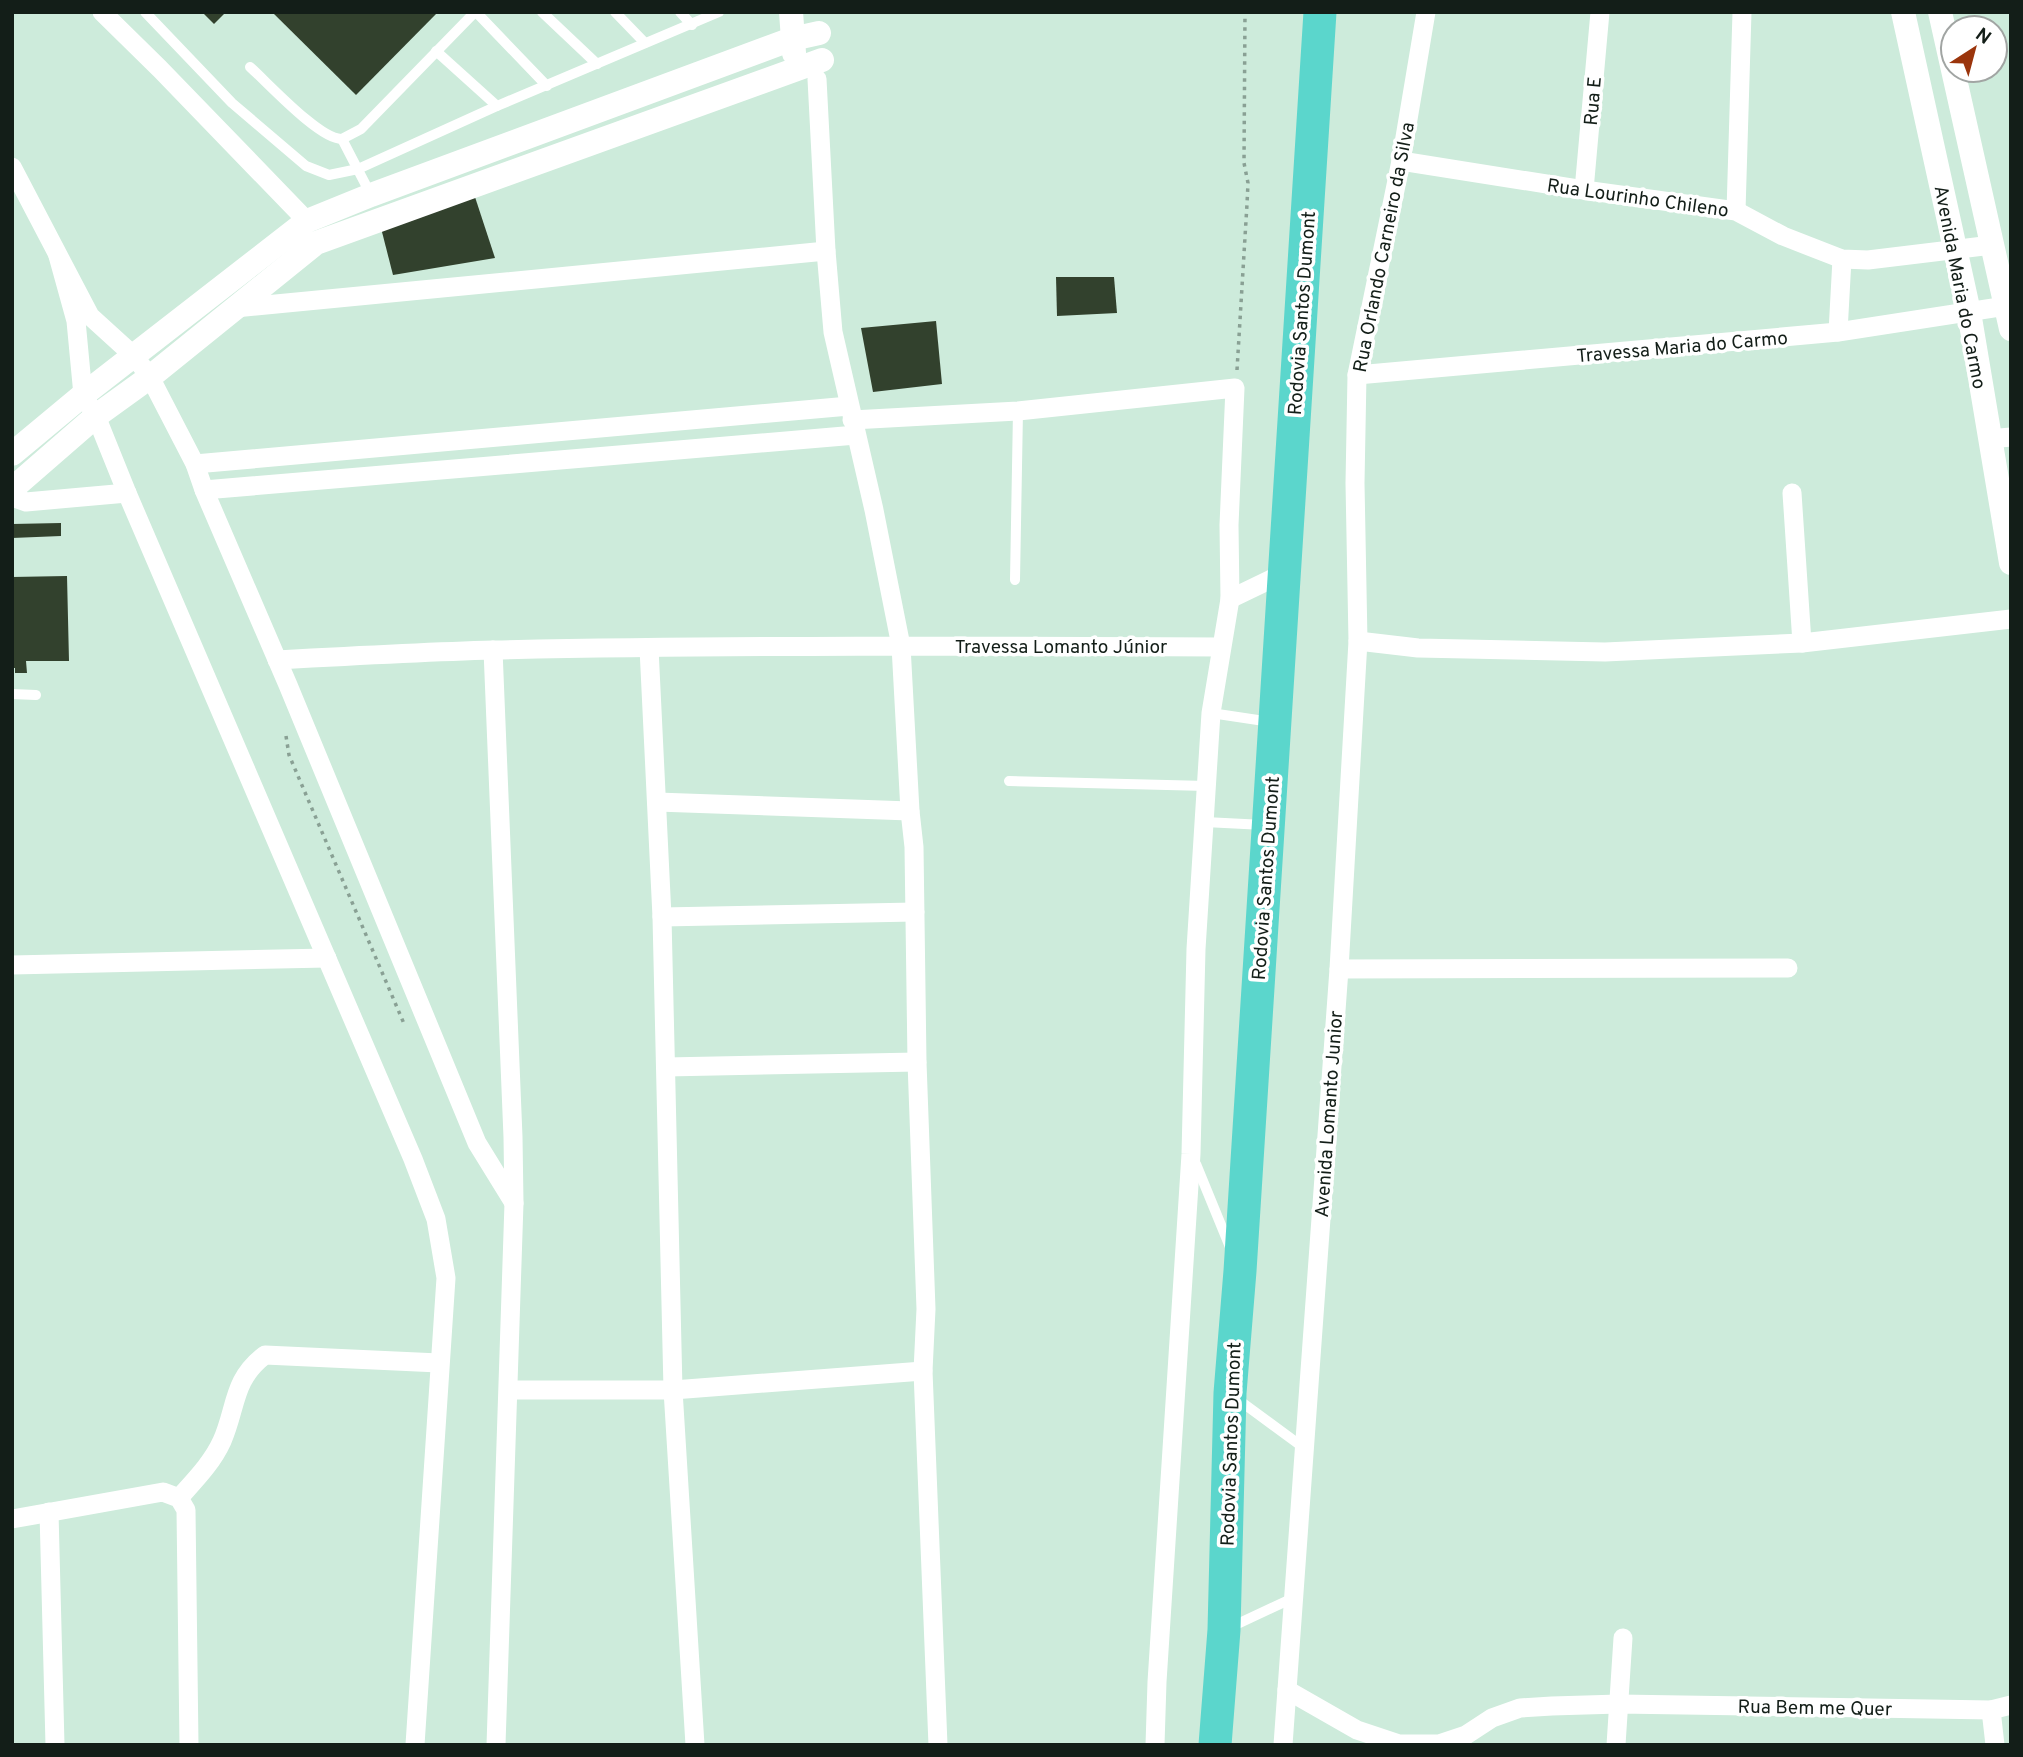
<svg xmlns="http://www.w3.org/2000/svg" width="2023" height="1757" viewBox="0 0 2023 1757" font-family="Overpass,sans-serif">
  <style>
    .building { fill: #32412d }
    .lines { fill: none; stroke-linecap: round; stroke-linejoin: round }
    .path { stroke: #89a094; stroke-width: 3.5; stroke-dasharray: 3.5 5; stroke-linecap: butt }
    .service { stroke: #fff; stroke-width: 10 }
    .minor { stroke: #fff; stroke-width: 19 }
    .tertiary { stroke: #fff; stroke-width: 24 }
    .trunk { stroke: #5bd6cc; stroke-width: 33 }
    .labels { text-anchor: middle; stroke-width: 7; stroke-linejoin: round; paint-order: stroke }
    .street-label { font-size: 19px; fill: #131e18; stroke: #fff }
  </style>
  <rect width="100%" height="100%" fill="#cdebdb"/>
  <g class="building">
    <path d="M202,12H226L214,24Z"/>
    <path d="M272,12H438L356,95Z"/>
    <path d="M475,197L495,258L393,275L381,228Z"/>
    <path d="M1056,277H1114L1117,313L1057,316Z"/>
    <path d="M936,321L942,384L873,392L861,328Z"/>
    <path d="M61,523V536L12,538V524Z"/>
    <path d="M67,576L69,661H26L27,673H15V668H12V577Z"/>
  </g>
  <g class="lines">
    <g class="path">
      <path d="M1237,370L1247,204L1248,183L1244,163L1245,12"/>
      <path d="M286,736L289,755L405,1026"/>
    </g>
    <g class="service">
      <path d="M145,12L232,103L306,166L329,175L358,169L497,106L719,12"/>
      <path d="M476,12L547,86"/>
      <path d="M542,12L597,64"/>
      <path d="M615,12L645,43"/>
      <path d="M680,12L692,25"/>
      <path d="M436,51L497,106"/>
      <path d="M250,67C268,83 320,140 342,139"/>
      <path d="M371,195L342,139L361,129L475,12"/>
      <path d="M1015,580L1018,411"/>
      <path d="M12,694L36,695"/>
      <path d="M1211,713L1271,722"/>
      <path d="M1009,781L1207,786"/>
      <path d="M1205,822L1264,825"/>
      <path d="M1196,1164L1230,1247"/>
      <path d="M1236,1398L1304,1448"/>
      <path d="M1231,1627L1293,1598"/>
    </g>
    <g class="minor">
      <path d="M102,12L160,69L307,221"/>
      <path d="M817,79L826,251L833,332L874,510L901,646L910,811L914,847L917,1062L926,1309L923,1371L938,1745"/>
      <path d="M1401,161L1584,190L1736,211L1783,236L1842,259L1868,260L1992,245"/>
      <path d="M12,167L90,316L134,356L150,377L195,464L204,490L288,685L477,1143L514,1203"/>
      <path d="M1584,190L1600,12"/>
      <path d="M1736,211L1742,12"/>
      <path d="M58,256L76,321L83,395L96,416L127,493L413,1159L436,1219L446,1278L415,1745"/>
      <path d="M235,308L826,251"/>
      <path d="M1838,332L1842,259"/>
      <path d="M1357,375L1838,332L2006,306"/>
      <path d="M852,420L1018,411L1235,388L1229,525L1230,599L1211,713L1196,949L1191,1154L1157,1682L1155,1745"/>
      <path d="M1989,439L2011,437"/>
      <path d="M195,464L849,406"/>
      <path d="M204,490L856,435"/>
      <path d="M1792,493L1802,643"/>
      <path d="M12,497L26,502L127,493"/>
      <path d="M1230,599L1284,573"/>
      <path d="M1358,641L1418,648L1605,652L1802,643L2011,619"/>
      <path d="M649,648L662,917L673,1390L695,1745"/>
      <path d="M493,650L513,1137L514,1203L496,1745"/>
      <path d="M277,660C349,656 422,652 494,650C736,645 979,646 1221,647"/>
      <path d="M657,802L910,811"/>
      <path d="M662,917L915,912"/>
      <path d="M12,965L327,958"/>
      <path d="M1339,969L1788,968"/>
      <path d="M666,1067L917,1062"/>
      <path d="M509,1390H673L923,1371"/>
      <path d="M179,1498C195,1480 212,1463 222,1441C237,1407 232,1380 265,1355L439,1363"/>
      <path d="M49,1512L55,1745"/>
      <path d="M12,1519L163,1492L179,1498L186,1510L189,1745"/>
      <path d="M1287,1690L1357,1730L1399,1744H1439L1466,1735L1492,1718L1520,1708L1552,1706L1619,1704L1991,1710L2011,1705"/>
      <path d="M1991,1710L1995,1745"/>
      <path d="M1283,1745L1339,969L1358,641L1355,483L1357,375L1401,161L1426,12"/>
      <path d="M1616,1745L1623,1638"/>
    </g>
    <g class="tertiary">
      <path d="M791,12L794,53"/>
      <path d="M1903,12L1969,312L2011,563"/>
      <path d="M1940,12L2011,329"/>
      <path d="M12,454L83,395L307,221L371,195L792,39L819,33"/>
      <path d="M12,489L96,416L150,377L316,243L822,60"/>
    </g>
    <path class="trunk" d="M1215,1745L1224,1630L1230,1393L1240,1271L1320,12"/>
  </g>
  <g class="labels">
    <g class="street-label">
      <text transform="translate(1592 101) rotate(-85)" y="7">Rua E</text>
      <text transform="translate(1638 197) rotate(8)" y="7">Rua Lourinho Chileno</text>
      <text transform="translate(1383 247) rotate(-79)" y="7">Rua Orlando Carneiro da Silva</text>
      <text transform="translate(1961 287) rotate(79)" y="7">Avenida Maria do Carmo</text>
      <text transform="translate(1301 313) rotate(-86)" y="7">Rodovia Santos Dumont</text>
      <text transform="translate(1682 346) rotate(-5)" y="7">Travessa Maria do Carmo</text>
      <text x="1061" y="653">Travessa Lomanto Júnior</text>
      <text transform="translate(1265 878) rotate(-86)" y="7">Rodovia Santos Dumont</text>
      <text transform="translate(1328 1114) rotate(-86)" y="7">Avenida Lomanto Junior</text>
      <text transform="translate(1230 1444) rotate(-88)" y="7">Rodovia Santos Dumont</text>
      <text transform="translate(1815 1707) rotate(1)" y="7">Rua Bem me Quer</text>
    </g>
  </g>
  <rect width="2023" height="1757" fill="none" stroke="#131e18" stroke-width="28"/>
  <g transform="translate(1974 49) rotate(36)"><circle r="33" fill="#ffffff" stroke="#a1a5a3" stroke-width="2"/>
  <path d="M0-5L12 26L0 18L-12 26Z" fill="#9b350c"/>
  <text y="-10" font-size="19" font-weight="bold" text-anchor="middle" fill="#131e18">N</text>
  </g>
</svg>
